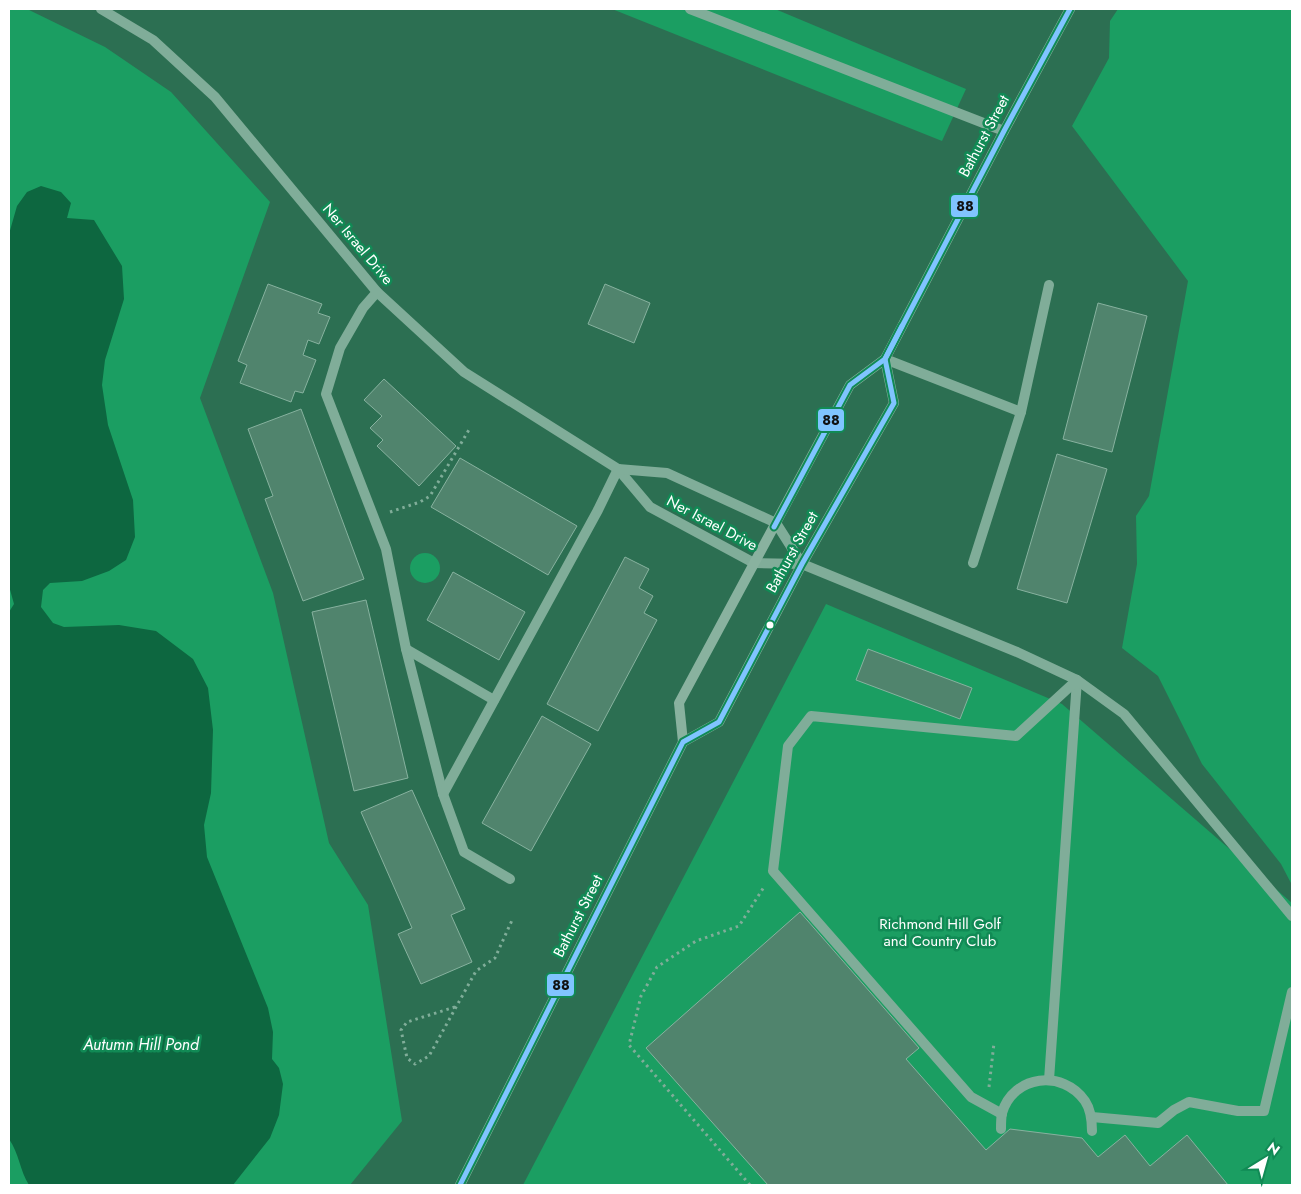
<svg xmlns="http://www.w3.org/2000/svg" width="1301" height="1194" viewBox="0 0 1301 1194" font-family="Jost,sans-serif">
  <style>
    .green { fill: #1b9e62 }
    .water { fill: #0d6740 }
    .building { fill: #50846d; stroke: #87b29f }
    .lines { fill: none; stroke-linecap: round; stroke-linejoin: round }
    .path { stroke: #80ad99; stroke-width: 3; stroke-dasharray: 2.5 4; stroke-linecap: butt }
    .service { stroke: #80ad99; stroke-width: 10 }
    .minor { stroke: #80ad99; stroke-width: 10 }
    .secondary { stroke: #89b29f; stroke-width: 10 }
    .bus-1-casing { stroke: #118a55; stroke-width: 9 }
    .bus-1 { stroke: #80c4ff; stroke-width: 5 }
    .bus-dot { fill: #fff; stroke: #118a55; stroke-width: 2 }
    .labels { text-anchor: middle; stroke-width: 5; stroke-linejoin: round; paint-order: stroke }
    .street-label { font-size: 15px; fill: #fff; stroke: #118a55 }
    .park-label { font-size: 15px; fill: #fff; stroke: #118a55 }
    .water-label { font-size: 16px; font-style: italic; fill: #fff; stroke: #118a55 }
    .line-badge { stroke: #118a55; stroke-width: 2 }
    .pale-badge-label { font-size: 14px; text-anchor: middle; font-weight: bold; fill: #111 }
  </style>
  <rect width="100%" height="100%" fill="#2c6f52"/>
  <g class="green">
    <path d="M9,9H27L105,47L171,92L270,202L200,398L273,593L329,843L368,905L402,1121L350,1185H9Z"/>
    <path d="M612,9H775L966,89L942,141Z"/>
    <path d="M1118,9H1292V885L1281,864L1202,764L1158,676L1122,648L1137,564L1136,516L1149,496L1188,281L1072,126L1109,58L1110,21Z"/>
    <circle cx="425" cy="568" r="15"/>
    <path d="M826,604L1062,704L1292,903V1185H523Z"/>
  </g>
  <path class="water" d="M41,186L61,192L71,203L67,218L94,220L122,266L124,299L105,360L102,385L108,425L133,500L135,537L126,560L109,571L82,581L50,583L43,590L41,607L53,623L64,627L119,625L156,631L193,659L208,688L213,730L211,793L204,825L207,857L268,1008L273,1032L272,1059L279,1068L283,1084L279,1115L270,1138L233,1185H29C20,1171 19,1153 9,1139V612L14,604L9,586V234L17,206L27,192Z"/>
  <g class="building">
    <path d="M268,284L322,304L318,313L330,317L319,344L308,340L303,355L316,360L303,393L295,391L291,402L240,383L247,365L238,361Z"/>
    <path d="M605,284L650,303L634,343L588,324Z"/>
    <path d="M1098,303L1147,316L1112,452L1063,439Z"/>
    <path d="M384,379L456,446L419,486L377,446L383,440L370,428L382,416L364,400Z"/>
    <path d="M301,409L364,579L303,601L265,499L273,496L248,429Z"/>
    <path d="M1057,454L1107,469L1067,603L1017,589Z"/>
    <path d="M460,458L577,526L548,575L431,507Z"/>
    <path d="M625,557L649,569L639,588L653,596L644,613L657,620L598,731L547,704Z"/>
    <path d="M453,572L525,612L499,660L427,620Z"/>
    <path d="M366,600L408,778L354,791L312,612Z"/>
    <path d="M868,649L972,688L960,719L856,680Z"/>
    <path d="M542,716L591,744L531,851L482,823Z"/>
    <path d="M412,790L465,909L451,915L472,962L421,984L398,934L412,928L361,812Z"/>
    <path d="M800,912L919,1048L906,1059L986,1150L1010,1129L1082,1138L1098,1157L1125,1135L1150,1166L1187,1135L1228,1185H768L646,1048Z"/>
  </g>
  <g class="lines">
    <g class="path">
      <path d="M390,512L420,502L430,496L470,428"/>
      <path d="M455,1007L407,1022L401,1030L407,1058L415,1064L429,1056L476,971L495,958L513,918"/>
      <path d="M989,1087L994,1043"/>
      <path d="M750,1185L629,1045L641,996L657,967L696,941L739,926L764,887"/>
    </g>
    <g class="service">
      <path d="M690,9L1004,131"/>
      <path d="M377,292L363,308L340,348L326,394L386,549L406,649L443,794L464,852L510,879"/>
      <path d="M885,359L1021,412"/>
      <path d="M973,563L1021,412L1049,285"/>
      <path d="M802,564L1017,652L1077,680L1049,1080"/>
      <path d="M406,649L494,700"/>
      <path d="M443,794L598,510L618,469"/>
      <path d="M1002,1114L971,1097L773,871L788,746L811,716L1016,736L1077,680L1124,714L1292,916"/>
      <path d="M1092,1117L1158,1123L1174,1110L1189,1102L1238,1111H1264L1292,992"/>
      <path d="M1001,1129C1001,1124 1001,1118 1002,1113C1013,1075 1063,1069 1085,1101C1091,1110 1092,1121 1092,1131"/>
    </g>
    <g class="minor">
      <path d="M101,9L153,40L215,97L377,292L464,372L618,469L650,507L754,563L802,564"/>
      <path d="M618,469L667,473L776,523L802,564"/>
    </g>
    <g class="secondary">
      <path d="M683,742L719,722L802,564L894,403L885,359"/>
      <path d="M460,1185L683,742L679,703L850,385L885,359L1004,131L1070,9"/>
    </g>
    <defs>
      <g id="bus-1">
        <path d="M774,527L850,385L885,359L902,326"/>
        <path d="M460,1185L683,742L719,722L802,564L894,403L885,359L1004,131L1070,9"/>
      </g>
    </defs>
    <use href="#bus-1" class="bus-1-casing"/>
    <use href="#bus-1" class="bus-1"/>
  </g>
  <circle class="bus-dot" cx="770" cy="625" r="4.5"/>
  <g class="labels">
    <g class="street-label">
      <text transform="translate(984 136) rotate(-62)" y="5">Bathurst Street</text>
      <text transform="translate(358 244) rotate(50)" y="5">Ner Israel Drive</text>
      <text transform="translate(712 523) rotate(28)" y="5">Ner Israel Drive</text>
      <text transform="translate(792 552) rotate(-61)" y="5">Bathurst Street</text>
      <text transform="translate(578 916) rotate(-63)" y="5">Bathurst Street</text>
    </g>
    <g class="park-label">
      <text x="940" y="929">Richmond Hill Golf<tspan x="940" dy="17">and Country Club</tspan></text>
    </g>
    <g class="water-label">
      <text x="141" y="1050">Autumn Hill Pond</text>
    </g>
  </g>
  <g class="line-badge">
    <rect x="950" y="194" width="29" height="24" rx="5" fill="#80c4ff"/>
    <rect x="817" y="408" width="28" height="24" rx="5" fill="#80c4ff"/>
    <rect x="546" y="973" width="29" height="24" rx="5" fill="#80c4ff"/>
  </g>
  <g class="pale-badge-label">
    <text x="965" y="211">88</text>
    <text x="831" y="425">88</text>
    <text x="561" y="990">88</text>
  </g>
  <rect width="1301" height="1194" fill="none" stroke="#ffffff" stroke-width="20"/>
  <g transform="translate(1266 1159) rotate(37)" stroke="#118a55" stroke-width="4" paint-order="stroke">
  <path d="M0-4L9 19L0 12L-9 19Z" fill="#ffffff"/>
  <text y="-8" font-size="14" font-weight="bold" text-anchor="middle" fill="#ffffff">N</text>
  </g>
</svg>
